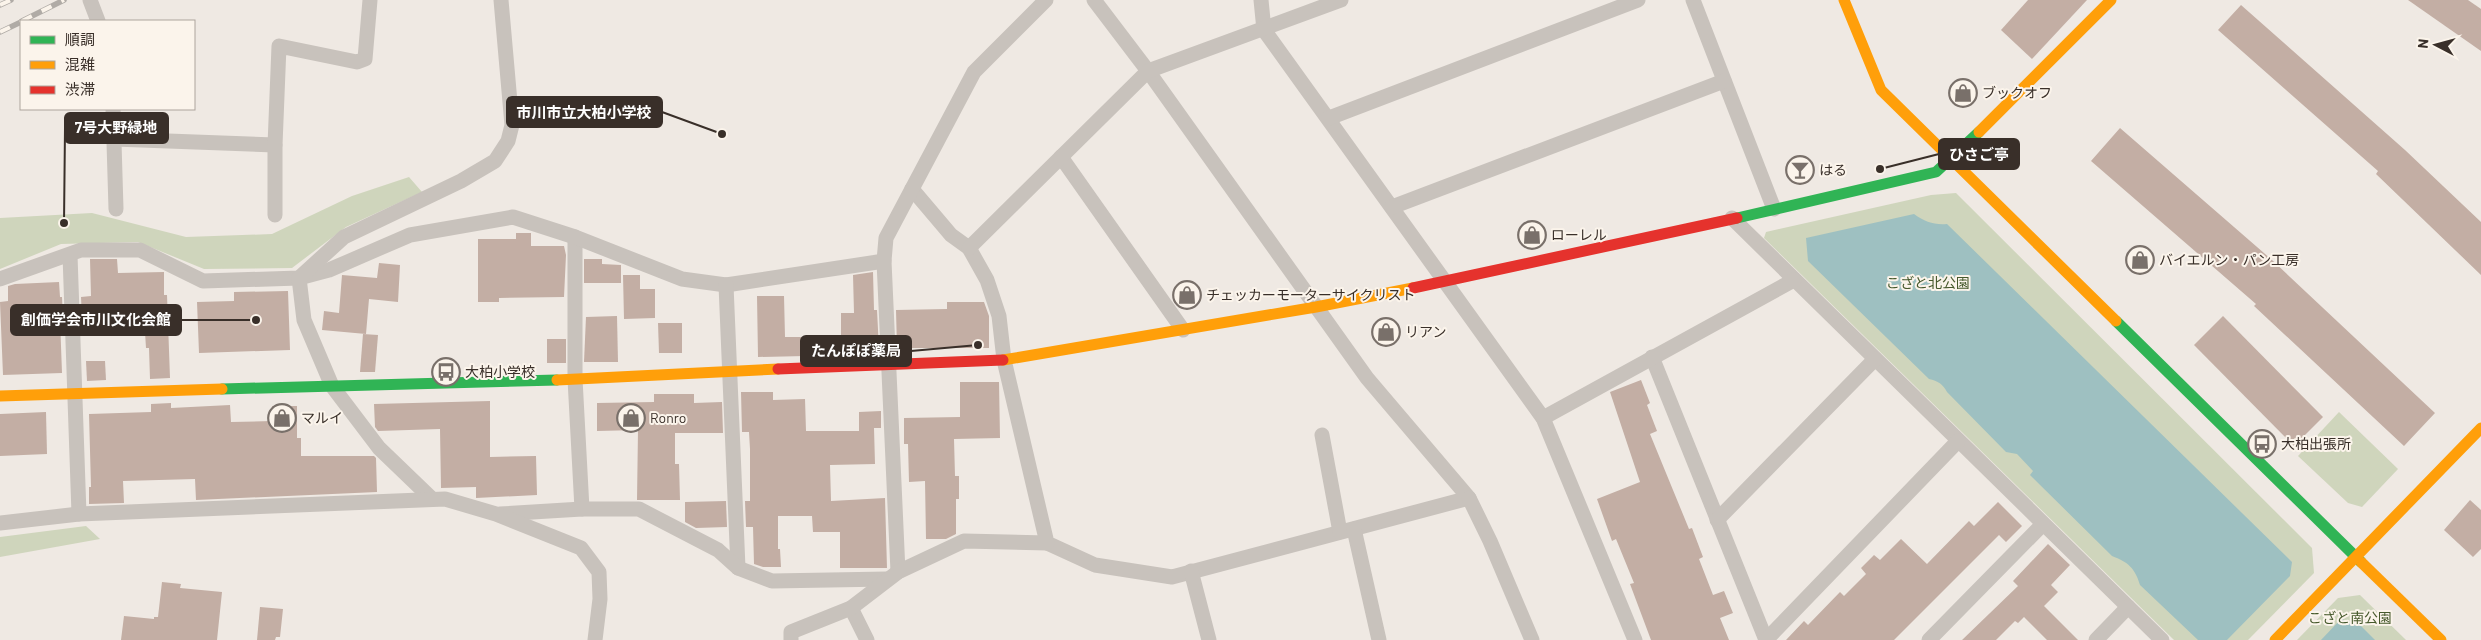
<svg xmlns="http://www.w3.org/2000/svg" width="2481" height="640" viewBox="0 0 2481 640" font-family="Barlow,'Noto Sans JP',sans-serif">
  <style>
    .green { fill: #cfd5bc }
    .water { fill: #9ec0c1 }
    .building { fill: #c3aea4 }
    .lines { fill: none; stroke-linecap: round; stroke-linejoin: round }
    .street { stroke: #c8c2bc; stroke-width: 15 }
    .fast { stroke: #30b455; stroke-width: 11 }
    .slow { stroke: #ff9f0a; stroke-width: 11 }
    .jam { stroke: #e5322d; stroke-width: 11 }
    .rail-casing { stroke: #b0aba6; stroke-width: 5.5 }
    .rail { stroke: #fbf4eb; stroke-width: 4; stroke-dasharray: 11; stroke-linecap: butt }
    .labels { text-anchor: middle; stroke-width: 4; stroke-linejoin: round; paint-order: stroke }
    .poi-label { font-size: 14px; fill: #392f29; stroke: #fbf4eb; text-anchor: start }
    .park-label { font-size: 14px; fill: #46592c; stroke: #fbf4eb }
    .leader { fill: none; stroke: #392f29; stroke-width: 2 }
    .callout-dot { fill: #392f29; stroke: #fbf4eb; stroke-width: 2 }
    .callout { fill: #392f29; stroke: #392f29; stroke-width: 2 }
    .callout-label { font-size: 15px; text-anchor: middle; font-weight: bold; fill: #fff }
  </style>
  <rect width="100%" height="100%" fill="#efe9e3"/>
  <g class="green">
    <path d="M409,177L422,192L346,227L292,268L204,269L138,242L61,244L0,269V218L92,213L186,237L272,234L352,196Z"/>
    <path d="M1956,193L2312,548L2314,573L2248,640H2174L1764,238L1766,232L1931,195Z"/>
    <path d="M2339,412L2398,469L2362,507L2348,503L2298,456Z"/>
    <path d="M86,526L100,539L0,557V537Z"/>
    <path d="M2360,595L2406,640H2297L2338,598Z"/>
  </g>
  <g class="water">
    <path d="M1914,214C1925,222 1934,225 1947,224L2292,562L2290,576L2227,640H2198L2140,585C2135,568 2128,562 2112,556L2030,475L2033,471L2017,454L2006,452L1947,392C1943,384 1938,381 1929,379L1808,261L1806,238Z"/>
    <path d="M2341,619L2359,624L2375,640H2321Z"/>
  </g>
  <g class="building">
    <path d="M2028,0H2087L2032,59L2001,30Z"/>
    <path d="M2408,0H2468L2481,9V51Z"/>
    <path d="M2241,5L2405,150L2481,222V275L2376,174L2378,171L2218,30Z"/>
    <path d="M2120,128L2272,260L2435,413L2404,446L2254,306L2256,304L2091,161Z"/>
    <path d="M516,233H531V246H564L566,255L564,297L499,298V302H478V239H516Z"/>
    <path d="M90,259H117L118,273L164,272V295H167L170,378L150,379L149,348H146L144,316L82,318L81,297L91,296Z"/>
    <path d="M584,259H602V264L621,265V283H584Z"/>
    <path d="M379,263L400,265L398,302L369,299L366,334L322,330L324,311L339,313L342,275L377,278Z"/>
    <path d="M873,272L874,310H877L879,349H876V351L841,352V313H854L853,275Z"/>
    <path d="M623,275H640V289H655V318L624,319Z"/>
    <path d="M59,282L60,297H62L63,319H60L62,373L3,375L0,302L8,301V286L15,284Z"/>
    <path d="M288,291L290,350L199,353L197,302L234,301V292Z"/>
    <path d="M757,296H784L785,337H805V356L758,357Z"/>
    <path d="M947,302H984L989,316V348H897L896,310L947,309Z"/>
    <path d="M617,316L618,362H584L586,317Z"/>
    <path d="M2223,316L2323,417L2294,446L2194,345Z"/>
    <path d="M658,323H682V353H659Z"/>
    <path d="M363,334L378,335L375,372H360Z"/>
    <rect x="547" y="339" width="19" height="24"/>
    <path d="M86,361H105L106,380L87,381Z"/>
    <path d="M1641,380L1650,403L1647,405L1657,431L1650,434L1689,529L1692,528L1703,557L1699,559L1713,595L1724,591L1733,613L1720,618L1729,640H1651L1630,584L1634,583L1616,539L1612,541L1597,499L1640,482L1610,392Z"/>
    <path d="M960,382H999L1000,438L954,439L955,476H959V499H956V534L946,539H926L925,481L909,482L908,444H904V418L960,417Z"/>
    <path d="M741,392H773V400L805,399L806,431H859V412L881,411V428H874L875,464L830,465L831,501L885,498L887,568H840V532H813L812,516H778V549H780L781,567H763L754,564L753,527H746L745,501H750V449L749,432H742Z"/>
    <path d="M654,394H694V403L722,402L723,433H675V464H679L680,500H637L638,430L597,431V403L654,402Z"/>
    <path d="M490,401V457L536,456L537,495L476,498V487L441,488L440,429L378,431L375,427L374,404Z"/>
    <path d="M171,403V408L230,405L231,422L272,421V406H297V438H301V456H374L376,458L377,492L196,500L195,479L123,481L124,503L89,504V487H91L89,414L151,412V404Z"/>
    <path d="M46,412L47,454L0,456V414Z"/>
    <path d="M2470,500L2481,510V549L2473,557L2444,530Z"/>
    <path d="M726,501L727,527L696,528L685,522V502Z"/>
    <path d="M1998,502L2022,526L2006,542L1999,535L1894,640H1786L1804,621L1808,625L1840,592L1844,596L1866,574L1861,568L1874,555L1880,560L1901,539L1927,564L1969,521L1974,526Z"/>
    <path d="M2048,544L2070,565L2051,585L2058,592L2044,606L2078,640H2047L2024,617L2018,623L2015,621L1996,640H1962L2018,586L2013,581Z"/>
    <path d="M162,582L181,584L180,588L222,592L217,640H121L124,616L154,619V617H158Z"/>
    <path d="M260,607L283,609L280,637H276L275,640H257Z"/>
  </g>
  <g class="lines">
    <g class="street">
      <path d="M90,0L98,21"/>
      <path d="M1261,0L1264,30L1543,418L1635,640"/>
      <path d="M1693,0L1774,209"/>
      <path d="M113,109L116,209"/>
      <path d="M1329,118L1638,0"/>
      <path d="M114,139L275,145"/>
      <path d="M1061,157L1183,330"/>
      <path d="M912,189L951,235L969,248L987,280L999,316L1004,360L1047,543L1095,565L1172,577L1469,498L1367,378L1148,71L1094,0"/>
      <path d="M1392,207L1724,81"/>
      <path d="M275,215V145L279,46L357,62L365,59L370,0"/>
      <path d="M1732,218L2162,640"/>
      <path d="M575,237V379L582,509"/>
      <path d="M969,248L1148,71L1341,0"/>
      <path d="M70,255L79,514"/>
      <path d="M0,279L81,250H140L203,281L299,278L329,270L410,235L513,217L575,237L682,279L726,285L884,261"/>
      <path d="M726,285L738,568"/>
      <path d="M1652,357L1766,640"/>
      <path d="M1543,418L1794,280"/>
      <path d="M1322,435L1340,532"/>
      <path d="M1469,498L1490,541L1532,640"/>
      <path d="M432,499L379,448L332,386L304,320L299,278L344,237L461,181L495,161L508,141L512,125L501,0"/>
      <path d="M500,514L582,509H639L718,550L738,568L772,581L887,579"/>
      <path d="M1717,520L1875,359"/>
      <path d="M0,523L79,514L445,499L496,514L581,548L599,572L600,599L595,640"/>
      <path d="M1354,529L1379,640"/>
      <path d="M1191,571L1209,640"/>
      <path d="M898,572L884,261L886,238L974,72L1046,0"/>
      <path d="M851,608L867,640"/>
      <path d="M791,640V632L851,608L898,572L964,541L1047,543"/>
      <path d="M1766,640L1958,441"/>
      <path d="M1929,640L2043,524"/>
      <path d="M2096,640L2128,607"/>
    </g>
    <g class="fast">
      <path d="M1737,218L1936,172L1979,132"/>
      <path d="M2116,321L2361,562"/>
      <path d="M222,389L557,380"/>
    </g>
    <g class="slow">
      <path d="M1844,0L1881,90L2116,321"/>
      <path d="M1979,132L2111,0"/>
      <path d="M1003,360L1316,307L1413,288"/>
      <path d="M557,380L778,369"/>
      <path d="M0,396L222,389"/>
      <path d="M2361,562L2441,640"/>
      <path d="M2275,640L2481,428"/>
    </g>
    <g class="jam">
      <path d="M1413,288L1737,218"/>
      <path d="M778,369L1003,360"/>
    </g>
    <defs>
      <g id="rail">
        <path d="M0,5L11,0"/>
        <path d="M22,21L64,0"/>
        <path d="M0,32L21,22"/>
      </g>
    </defs>
    <use href="#rail" class="rail-casing"/>
    <use href="#rail" class="rail"/>
  </g>
  <defs>
    <symbol id="shop-ring" viewBox="-11 -11 22 22"><circle r="9.5" fill="#fbf4eb" stroke="#79706a" stroke-width="1.5"/><path d="M-5-2.5h2.3a2.7 3.5 0 0 1 5.4 0H5L5.5 6h-11ZM-1.5-2.5h3a1.5 2.3 0 0 0-3 0Z" fill="#79706a"/></symbol>
    <symbol id="bar-ring" viewBox="-11 -11 22 22"><circle r="9.5" fill="#fbf4eb" stroke="#79706a" stroke-width="1.5"/><path d="M-6-5H6L.8 .8V4.5H3.5V6h-7V4.5H-.8V.8Z" fill="#79706a"/></symbol>
    <symbol id="bus-ring" viewBox="-11 -11 22 22"><circle r="9.5" fill="#fbf4eb" stroke="#79706a" stroke-width="1.5"/><path d="M-5-6H5V4H4V6H2V4H-2V6H-4V4H-5ZM-3.5-4V0h7V-4ZM-3.5 1.2v1.5H-2V1.2ZM2 1.2v1.5H3.5V1.2Z" fill="#79706a"/></symbol>
  </defs>
  <g fill-rule="evenodd">
    <use href="#shop-ring" x="1947" y="77" width="32" height="32"/>
    <use href="#bar-ring" x="1784" y="154" width="32" height="32"/>
    <use href="#shop-ring" x="1516" y="219" width="32" height="32"/>
    <use href="#shop-ring" x="2124" y="244" width="32" height="32"/>
    <use href="#shop-ring" x="1171" y="279" width="32" height="32"/>
    <use href="#shop-ring" x="1370" y="316" width="32" height="32"/>
    <use href="#bus-ring" x="430" y="356" width="32" height="32"/>
    <use href="#shop-ring" x="266" y="402" width="32" height="32"/>
    <use href="#shop-ring" x="615" y="402" width="32" height="32"/>
    <use href="#bus-ring" x="2246" y="428" width="32" height="32"/>
  </g>
  <g class="labels">
    <g class="poi-label">
      <text x="1982" y="98">ブックオフ</text>
      <text x="1819" y="175">はる</text>
      <text x="1551" y="240">ローレル</text>
      <text x="2159" y="265">バイエルン・パン工房</text>
      <text x="1206" y="300">チェッカーモーターサイクリスト</text>
      <text x="1405" y="337">リアン</text>
      <text x="465" y="377">大柏小学校</text>
      <text x="301" y="423">マルイ</text>
      <text x="650" y="423">Ronro</text>
      <text x="2281" y="449">大柏出張所</text>
    </g>
    <g class="park-label">
      <text x="1928" y="288">こざと北公園</text>
      <text x="2350" y="623">こざと南公園</text>
    </g>
  </g>
  <path class="leader" d="M722 134L662 112M64 223L65 128M1880 169L1939 154M256 320L181 320M978 345L911 351"/>
  <g class="callout-dot">
    <circle cx="722" cy="134" r="5"/>
    <circle cx="64" cy="223" r="5"/>
    <circle cx="1880" cy="169" r="5"/>
    <circle cx="256" cy="320" r="5"/>
    <circle cx="978" cy="345" r="5"/>
  </g>
  <g class="callout">
    <rect x="507" y="97" width="155" height="30" rx="5"/>
    <rect x="65" y="113" width="103" height="30" rx="5"/>
    <rect x="1939" y="139" width="80" height="30" rx="5"/>
    <rect x="11" y="305" width="170" height="30" rx="5"/>
    <rect x="801" y="336" width="110" height="30" rx="5"/>
  </g>
  <g class="callout-label">
    <text x="584" y="118">市川市立大柏小学校</text>
    <text x="116" y="133">7号大野緑地</text>
    <text x="1979" y="160">ひさご亭</text>
    <text x="96" y="325">創価学会市川文化会館</text>
    <text x="856" y="356">たんぽぽ薬局</text>
  </g>
  <rect x="20" y="20" width="175" height="90" fill="#fbf4eb" stroke="#ada59d"/>
  <rect x="30" y="36" width="25" height="8" fill="#30b455" stroke="#ada59d"/>
  <text x="65" y="45" font-size="15" fill="#392f29">順調</text>
  <rect x="30" y="61" width="25" height="8" fill="#ff9f0a" stroke="#ada59d"/>
  <text x="65" y="70" font-size="15" fill="#392f29">混雑</text>
  <rect x="30" y="86" width="25" height="8" fill="#e5322d" stroke="#ada59d"/>
  <text x="65" y="95" font-size="15" fill="#392f29">渋滞</text>
  <g transform="translate(2436 45) rotate(276)" stroke="#fbf4eb" stroke-width="4" paint-order="stroke">
  <path d="M0-4L9 19L0 12L-9 19Z" fill="#392f29"/>
  <text y="-8" font-size="14" font-weight="bold" text-anchor="middle" fill="#392f29">N</text>
  </g>
</svg>
